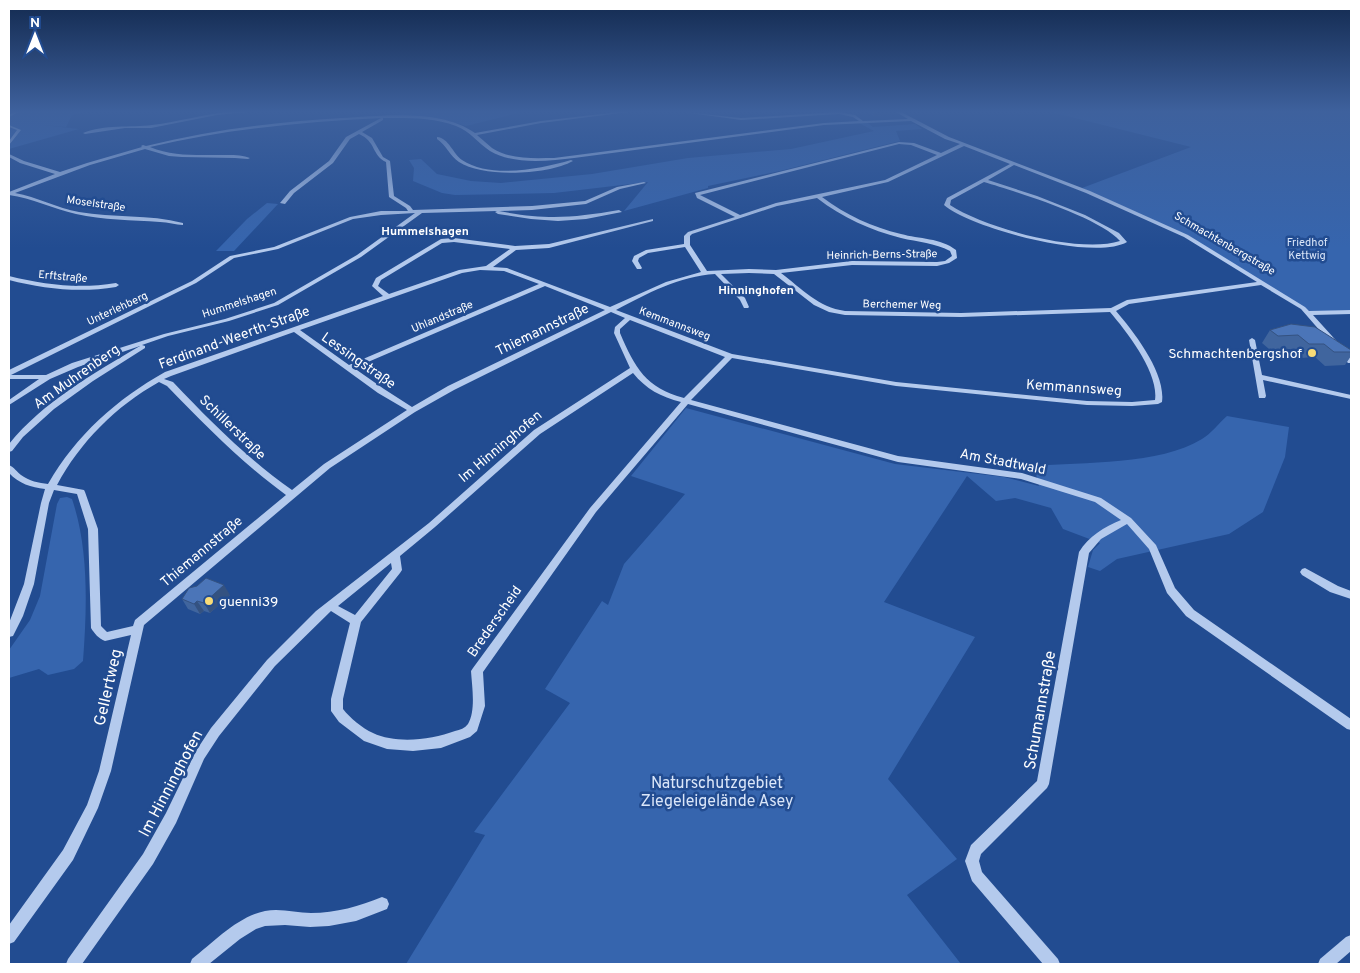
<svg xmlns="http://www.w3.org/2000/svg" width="1360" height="973" viewBox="0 0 1360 973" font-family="Overpass,sans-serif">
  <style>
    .green { fill: #3665ae }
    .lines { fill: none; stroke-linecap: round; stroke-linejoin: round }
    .minor { fill: #b4caed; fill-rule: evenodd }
    .wall { fill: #40659e }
    .shaded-wall { fill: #345281 }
    .building { fill: #4b75b8; stroke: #345281 }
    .poi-dot { fill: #f8db77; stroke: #224c91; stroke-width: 2 }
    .labels { text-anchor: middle; stroke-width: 5; stroke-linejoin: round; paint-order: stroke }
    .far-street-label { font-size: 11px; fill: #fff; stroke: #224c91 }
    .far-park-label { font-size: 11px; fill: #dae6f9; stroke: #224c91 }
    .far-neighbourhood-label { font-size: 12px; font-weight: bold; fill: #fff; stroke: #224c91 }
    .street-label { font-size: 14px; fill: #fff; stroke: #224c91 }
    .poi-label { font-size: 14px; fill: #fff; stroke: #224c91; text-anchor: end }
    .near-street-label { font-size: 16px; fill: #fff; stroke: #224c91 }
    .near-park-label { font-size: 16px; fill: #dae6f9; stroke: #224c91 }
  </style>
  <rect width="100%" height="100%" fill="#224c91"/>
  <g class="green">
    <path d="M9,112H86L72,115L66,127L43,125L79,129L9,149Z"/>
    <path d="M402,112H522L466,126L438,118L398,115Z"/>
    <path d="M1051,112H1351V310L1311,312L1189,236L1082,188L1191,147Z"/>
    <path d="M859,123H868L873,127L915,124L922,129L896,131L900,141L780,171L708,186V188L624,211L648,182L554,193L455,195L442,193L413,181L414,168L409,160L421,159L437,174L471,181L501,183L592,174L688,158L791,149L874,131Z"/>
    <path d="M267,203L278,204L234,251H216L247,219Z"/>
    <path d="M686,408L895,464L1004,477L1039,486L1034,466C1083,462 1160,465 1202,439C1211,434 1219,423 1227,416L1289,427L1285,457L1263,512L1229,534L1117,559L1100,571L1088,567L1093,550L1100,543L1063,529L1051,508L1015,498L996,501L967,476L884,602L975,637L888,779L957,859L907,895L961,964H406L485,835L474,832L570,703L545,689L602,601L608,605L624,564L685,494L631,476Z"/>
    <path d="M67,497L72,499C89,549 87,608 83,661L74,669L48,675L39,669L9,678V650L30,620L40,596L57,504L60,498Z"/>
  </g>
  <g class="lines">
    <g class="minor">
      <path d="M14,112H19L9,117V115Z"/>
      <path d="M229,112H246L217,115L151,128H125L85,134L83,133C104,124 131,128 152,125C178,122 203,114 229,112Z"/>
      <path d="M618,112H629L541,123L477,135C482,139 487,144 492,148C510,160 534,158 554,158L824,123L859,121L853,117L839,114L741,120L683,112L741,118L839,112L855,115L863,121L908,119L896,112H901L949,137L1090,191L1188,235L1305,307L1309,311L1351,310V314L1313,315L1351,357V363H1348L1301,309L1261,285L1129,304L1116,311C1134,332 1166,373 1162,402L1158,404L1132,406L1087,405L896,386L732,358L691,400L898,456L1022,473L1101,498L1131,518L1156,545L1175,588L1194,610L1351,719V730L1347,729L1186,616L1167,593L1149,549L1127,524L1101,539L1089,553L1049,784L1047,788L981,854L979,861L982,872L1058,959L1060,964H1043L972,881L965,861L971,845L1037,781L1079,552C1089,536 1104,527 1121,520L1095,502L1021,479L898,462L688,404L596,512L483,672L485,706L477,731L470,737L441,748L413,751L387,749L364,741L339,722L331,711V699L350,623L331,611L275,666L219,736L204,759L176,823L153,864L82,964H66L68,959L143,854L166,813L196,751L211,728L267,660L316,611L429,523L534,430L630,368L614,333L615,327L625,318L611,312L454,390L415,412L330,468L144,625L111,771L98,808L73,860L14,942L9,944V925L63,850L87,805L99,771L131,635L105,641C99,639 94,633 91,628L88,529L77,494L54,490L49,503L34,584L23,616L13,636L9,637V623L24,584L41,503L45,489C31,487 19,484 9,473V465C14,467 17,472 21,475C29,481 39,483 48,484C76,435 117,399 165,372L383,296L372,286L376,278L441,239L454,238L515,246L549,244L653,219V221L549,248L516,250L493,267L507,268L610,307L666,282L701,272L685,247L648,253L639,258L638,261L642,268L641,269H637L632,261L634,256L646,250L684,244V236L688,232L735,217L697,198L695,193L899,142L914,143L941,153L960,144L945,139L911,121L824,125L574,158C548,161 514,165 490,151C478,143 470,131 456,126C433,117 407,118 383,118V120L362,132L372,138L383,157L390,161L394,196L410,206L413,210L532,206L585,201L617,187L644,182L646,183L620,189L586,204L532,210L499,211C545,220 573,218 619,210L622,212L586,219L558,221L531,219L498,214L495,212L497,211L422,213L361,257L278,305L229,321L168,336L142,345L145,346V348L93,381L54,409L23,437L12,451L9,452V444C43,402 94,373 140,346L78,367L50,379L9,405V400L39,379H9V370L192,281L230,256L274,247L350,217L381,211H408L406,208L389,197L386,162C372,156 376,141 359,134L350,139L333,163L294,193L285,204L280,203L290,191L329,161L346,137L381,118C303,122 225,129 150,147C171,156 193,155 216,155C227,155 241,154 250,158L248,159L235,158L182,157L169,156L145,149L90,165L15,193C37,197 57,208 79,212C113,218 149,214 183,223V225C176,225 168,222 160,222C132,220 103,220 76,214C53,209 32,198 9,195V192L55,174L20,163L9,157V154L24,161L60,172L87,163L142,147L141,146L143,145L146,146C210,130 275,122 341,118C381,116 440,108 475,133L541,121ZM899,144L911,145L937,155L885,180L776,203L740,215L700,195ZM964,146L1010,164L947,198L944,205C972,229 1095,261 1127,242L1119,233L1085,215L1037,196L988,180L1014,165L1086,193L1184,237L1257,282L1127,300L1111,308L961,313L845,311C818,307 802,289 781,273L852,265L937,266L949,263L957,258L956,250C941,238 919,239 901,234C872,227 846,215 822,197L888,182ZM984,182C1017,192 1099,217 1120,241C1079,254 985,228 950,205L951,200ZM817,198C843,218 870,230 901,238C918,242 935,243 950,251L952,256L945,261L937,262L852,261L776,270L749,269L707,271L690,245V236L692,234L777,206ZM415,213L357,255L274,303L225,319L164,334L72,363L46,375H11L196,283L234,258L278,249L353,219L381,215ZM454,242L510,249L486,266L459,270L389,294L378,286L381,280L442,243ZM480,270L504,271L539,284L349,365L300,330L462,273ZM749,273L774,274L814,305L829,312L845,315L961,317L1110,312C1127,332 1159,373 1155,400L1132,402L1087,401L896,382L732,354L616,310C646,294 680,276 715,274L740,300L744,308H748L749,307L745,298L721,274ZM545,286L605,310L448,386L412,407L384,389L354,368ZM630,320L725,357L684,398C646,388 635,368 620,333V329ZM294,332L378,393L407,410L324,464L292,490C248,459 210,421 173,382L164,379L171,376ZM633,373C646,389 661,397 681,402L590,508L473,668L471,671C472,686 476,711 468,724C465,728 460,730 455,731C431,740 396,744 373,733C362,728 350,718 343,709V699L361,622L400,573L402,570L400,556L435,527L540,434ZM159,382L167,386C205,425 242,463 286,495L135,620L133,626L107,632L101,626L98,529L85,492L84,490L57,485C80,442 116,406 159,382ZM391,563L392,569L355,615L338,606Z"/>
      <path d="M9,125L21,130L9,145V141L17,130L9,127Z"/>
      <path d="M437,137C449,138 453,154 462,160C491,179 540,169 571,160L573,161C548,175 483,178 459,162C450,156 446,145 437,139Z"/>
      <path d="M9,276C45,285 80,289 116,283L119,285L116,287C80,293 44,289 9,280Z"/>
      <path d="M1252,338L1255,340L1262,375L1351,395V399L1263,380L1266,396L1265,398H1259L1249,340Z"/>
      <path d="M1305,568L1338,586L1351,591V599L1330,592L1302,575L1300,572L1302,569Z"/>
      <path d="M382,897L387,899L389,904L387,909L356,921L329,926L310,927L285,925L265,926L256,929L240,939L209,964H190L192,959C214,942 237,917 265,911C281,908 296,913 311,913C336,913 360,906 382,897Z"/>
      <path d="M1351,935V951L1336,964H1318L1320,959L1346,937Z"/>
    </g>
  </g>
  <g class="wall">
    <path d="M867,112H896L895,114L874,116Z"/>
    <path d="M1291,324L1351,350V356L1345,365L1325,366L1315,357L1301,358L1290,349H1269L1262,343L1270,330Z"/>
    <path d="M230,595L210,613L204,611L200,614L188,609L182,599Z"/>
  </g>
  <g class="shaded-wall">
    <path d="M875,112H896L895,114L874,116Z"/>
    <path d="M224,585L230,595L210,613L204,603Z"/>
    <path d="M197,601L204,611L200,614L194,604Z"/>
  </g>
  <g class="building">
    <path d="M1291,324L1315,327L1351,350V352H1334L1324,344H1309L1298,335L1278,336L1270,330Z"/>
    <path d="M206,578L224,585L204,603L197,601L194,604L182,599L189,588L197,586Z"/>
  </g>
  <linearGradient id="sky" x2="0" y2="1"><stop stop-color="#132a50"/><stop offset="0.45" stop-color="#3e619d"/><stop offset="1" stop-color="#3e619d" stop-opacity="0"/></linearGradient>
  <rect width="1360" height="248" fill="url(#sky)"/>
  <g class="poi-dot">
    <circle cx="1312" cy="353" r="5"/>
    <circle cx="209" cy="601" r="5"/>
  </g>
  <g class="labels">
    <g class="far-street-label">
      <text transform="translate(96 203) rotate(8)" y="4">Moselstraße</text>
      <text transform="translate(1225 243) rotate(30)" y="4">Schmachtenbergstraße</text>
      <text transform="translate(882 254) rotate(-1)" y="4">Heinrich-Berns-Straße</text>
      <text transform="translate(63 276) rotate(5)" y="4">Erftstraße</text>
      <text transform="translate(239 302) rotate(-18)" y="4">Hummelshagen</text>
      <text transform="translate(902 304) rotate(1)" y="4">Berchemer Weg</text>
      <text transform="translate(117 308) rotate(-25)" y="4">Unterlehberg</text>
      <text transform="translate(442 316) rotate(-23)" y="4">Uhlandstraße</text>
      <text transform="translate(675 323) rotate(21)" y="4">Kemmannsweg</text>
    </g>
    <g class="far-park-label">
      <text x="1307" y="246">Friedhof<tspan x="1307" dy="13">Kettwig</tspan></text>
    </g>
    <g class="far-neighbourhood-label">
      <text x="425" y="235">Hummelshagen</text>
      <text x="756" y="294">Hinninghofen</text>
    </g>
    <g class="street-label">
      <text transform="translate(542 329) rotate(-26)" y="5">Thiemannstraße</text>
      <text transform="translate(234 337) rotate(-20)" y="5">Ferdinand-Weerth-Straße</text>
      <text transform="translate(359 360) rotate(35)" y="5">Lessingstraße</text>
      <text transform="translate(76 376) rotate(-35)" y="5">Am Muhrenberg</text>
      <text transform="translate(1074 387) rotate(4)" y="5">Kemmannsweg</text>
      <text transform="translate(233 427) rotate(44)" y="5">Schillerstraße</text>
      <text transform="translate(500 446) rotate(-40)" y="5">Im Hinninghofen</text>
      <text transform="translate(1003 461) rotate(11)" y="5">Am Stadtwald</text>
      <text transform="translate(201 551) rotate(-40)" y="5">Thiemannstraße</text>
      <text transform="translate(494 621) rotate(-55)" y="5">Brederscheid</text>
    </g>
    <g class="poi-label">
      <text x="1302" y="358">Schmachtenbergshof</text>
      <text x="219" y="606" text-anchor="start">guenni39</text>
    </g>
    <g class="near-street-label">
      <text transform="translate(107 687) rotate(-77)" y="6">Gellertweg</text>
      <text transform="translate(1039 710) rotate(-80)" y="6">Schumannstraße</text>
      <text transform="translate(170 783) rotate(-62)" y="6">Im Hinninghofen</text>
    </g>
    <g class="near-park-label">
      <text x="717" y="788">Naturschutzgebiet<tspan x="717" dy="18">Ziegeleigelände Asey</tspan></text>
    </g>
  </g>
  <rect width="1360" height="973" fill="none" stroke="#ffffff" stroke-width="20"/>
  <g transform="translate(35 35)" stroke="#224c91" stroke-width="4" paint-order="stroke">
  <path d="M0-4L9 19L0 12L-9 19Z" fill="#ffffff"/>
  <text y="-8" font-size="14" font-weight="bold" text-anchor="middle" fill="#ffffff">N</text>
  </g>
</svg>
